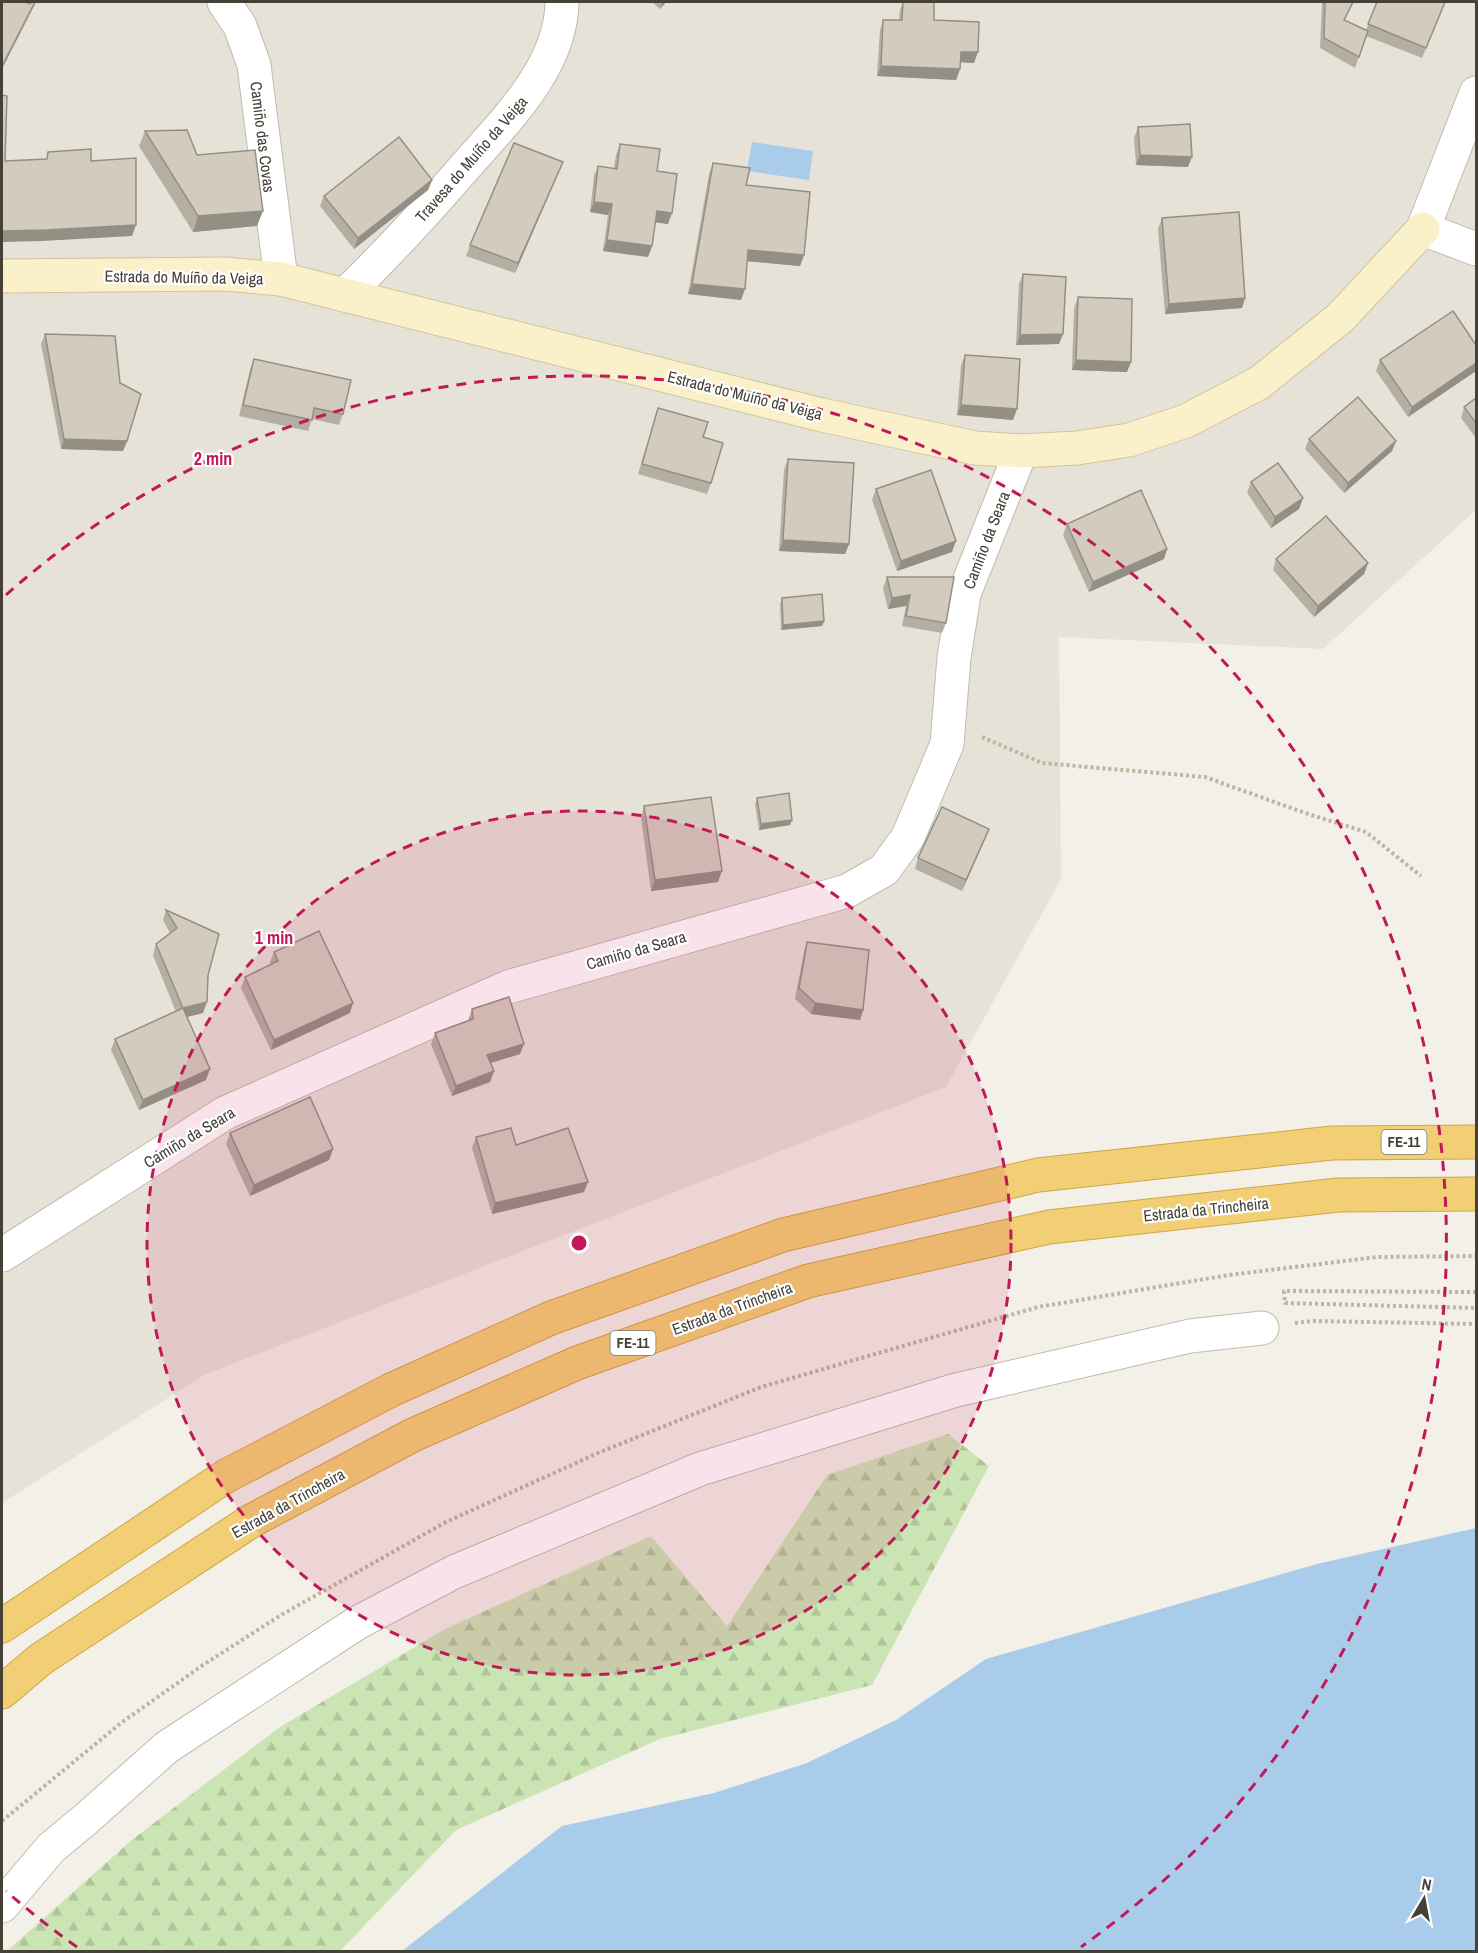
<svg xmlns="http://www.w3.org/2000/svg" width="1478" height="1953" viewBox="0 0 1478 1953" font-family="'Archivo Narrow',sans-serif">
  <style>
    .residential { fill: #e6e2d7 }
    .forest { fill: url(#forest-firs) }
    .water { fill: #a9ccea }
    .lines { fill: none; stroke-linecap: round; stroke-linejoin: round }
    .street-casing { stroke: #c0bbae; stroke-width: 35 }
    .secondary-casing { stroke: #cfc59b; stroke-width: 35 }
    .highway-casing { stroke: #d0a544; stroke-width: 35 }
    .path { stroke: #beb59e; stroke-width: 4; stroke-dasharray: 3 3; stroke-linecap: butt }
    .street { stroke: #fff; stroke-width: 33 }
    .secondary { stroke: #faf1cb; stroke-width: 33 }
    .highway { stroke: #f2cf74; stroke-width: 33 }
    .wall { fill: #b5afa3 }
    .shaded-wall { fill: #948f85 }
    .building { fill: #d3ccbe; stroke: #948f85; stroke-width: 1.5 }
    .ring { fill: none; stroke: #c2185b; stroke-width: 3; stroke-dasharray: 10 8 }
    .labels { text-anchor: middle; stroke-width: 4.5; stroke-linejoin: round; paint-order: stroke }
    .shield { fill: #fff; stroke: #7d7a73; stroke-width: 1.5 }
    .shield-label { font-size: 15px; font-weight: bold; fill: #454137 }
    .street-label { font-size: 16px; fill: #454137; stroke: #fff }
    .centre { fill: #c2185b; stroke: #fff; stroke-width: 3 }
    .ring-label { font-size: 18px; text-anchor: middle; font-weight: bold; fill: #c2185b; stroke: #fff; stroke-width: 4.5; stroke-linejoin: round; paint-order: stroke }
  </style>
  <defs>
    <pattern id="forest-firs" width="22" height="20" patternUnits="userSpaceOnUse" patternTransform="scale(1.5)"><rect width="22" height="20" fill="#cbe4b4"/><path d="M5 1l3.5 6h-7zM16 11l3.5 6h-7z" fill="#b0c59b"/></pattern>
  </defs>
  <rect width="100%" height="100%" fill="#f3f0e8"/>
  <path class="residential" d="M2,2H1476V510L1323,649L1059,637L1061,879L946,1087L206,1374L2,1503Z"/>
  <path class="forest" d="M948,1434L989,1466L872,1685L660,1739L456,1830L340,1951H7L133,1839L280,1727L445,1629L651,1536L727,1626L827,1475Z"/>
  <g class="water">
    <path d="M752,142L813,151L809,180L747,171Z"/>
    <path d="M1476,1528V1951H402L562,1826L714,1793L807,1763L896,1720L986,1659L1317,1564Z"/>
  </g>
  <g class="lines">
    <defs>
      <g id="street">
        <path d="M224,2L240,26L254,65L281,279"/>
        <path d="M1476,93L1423,229L1476,249"/>
        <path d="M345,295C387,254 426,212 464,168C505,121 561,68 562,2"/>
        <path d="M2,1255L225,1113L508,987L847,891L884,870L908,837L947,744L954,658L964,594L1021,451"/>
        <path d="M2,1906L51,1848L86,1819L167,1747L357,1623L454,1572L700,1469L956,1390L1190,1336L1262,1328"/>
      </g>
      <path id="secondary" d="M2,276L225,274L281,279L822,415L975,448L1021,451L1077,448L1129,440L1186,421L1259,383L1340,318L1423,229"/>
      <g id="highway">
        <path d="M2,1626L226,1476L391,1390L551,1318L783,1235L1038,1175L1332,1143L1476,1142"/>
        <path d="M2,1692L41,1659L251,1521L413,1435L577,1363L808,1281L1049,1227L1338,1195L1476,1194"/>
      </g>
    </defs>
    <use href="#street" class="street-casing"/>
    <use href="#secondary" class="secondary-casing"/>
    <use href="#highway" class="highway-casing"/>
    <g class="path">
      <path d="M982,737L1042,763L1205,777L1305,813L1366,832L1421,876"/>
      <path d="M1476,1292L1284,1291L1285,1303L1476,1308"/>
      <path d="M1295,1323L1314,1321L1476,1324"/>
      <path d="M2,1821L121,1723L203,1665L281,1615L446,1522L598,1453L761,1387L1038,1307L1229,1275L1377,1257L1476,1256"/>
    </g>
    <use href="#street" class="street"/>
    <use href="#secondary" class="secondary"/>
    <use href="#highway" class="highway"/>
  </g>
  <g class="wall">
    <path d="M652,2H666L660,9Z"/>
    <path d="M903,2H934V20L974,63L960,62V69L956,80L877,76L880,30L883,20H899L900,10Z"/>
    <path d="M1322,2H1353L1345,20L1366,30L1377,2H1445L1422,58L1366,36L1355,68L1320,48Z"/>
    <path d="M1138,127L1188,167L1136,165L1134,138Z"/>
    <path d="M145,131L197,155L257,226L193,232L139,146Z"/>
    <path d="M620,144L657,171L668,224L655,222L652,246L648,257L603,251L608,215L590,212L594,176L598,166L614,168L616,155Z"/>
    <path d="M563,162L515,273L466,256L470,245Z"/>
    <path d="M713,163L746,185L804,255L800,266L747,261L741,300L688,294L709,174Z"/>
    <path d="M432,180L428,190L354,249L320,206L324,196Z"/>
    <path d="M1162,218L1245,298L1242,308L1165,314L1158,229Z"/>
    <path d="M1023,274L1059,344L1016,345L1019,284Z"/>
    <path d="M1078,297L1127,372L1072,370L1074,308Z"/>
    <path d="M45,334L127,441L123,451L61,449L41,344Z"/>
    <path d="M1476,345V371L1408,417L1376,371L1380,360Z"/>
    <path d="M965,355L1013,420L957,415L961,365Z"/>
    <path d="M254,359L343,414L339,425L312,419L308,431L239,416L250,370Z"/>
    <path d="M1476,398V438L1461,418L1464,407Z"/>
    <path d="M658,408L703,437L711,483L707,494L638,474Z"/>
    <path d="M1309,439L1396,441L1392,451L1344,493L1305,449Z"/>
    <path d="M788,459L849,544L845,554L779,551L784,470Z"/>
    <path d="M1251,482L1303,498L1299,509L1271,528L1247,493Z"/>
    <path d="M876,489L952,552L897,571L872,500Z"/>
    <path d="M1067,524L1167,549L1164,559L1089,592L1063,535Z"/>
    <path d="M1276,559L1368,563L1364,574L1314,617L1273,570Z"/>
    <path d="M887,577L946,623L942,633L902,626L906,606L888,609L883,588Z"/>
    <path d="M782,598L824,621L822,626L781,630L780,604Z"/>
    <path d="M757,798L792,820L790,825L759,830L755,804Z"/>
    <path d="M644,806L718,882L651,891L641,817Z"/>
    <path d="M989,829L985,839L962,891L915,869L918,858Z"/>
    <path d="M166,910L208,975L203,1013L187,1017L206,1080L139,1110L111,1050L115,1039L176,1012L153,955L156,944L170,933L163,920Z"/>
    <path d="M807,942L863,1010L860,1020L811,1014L795,999L804,952Z"/>
    <path d="M274,952L350,1013L271,1050L241,988L245,977L271,965L270,962Z"/>
    <path d="M472,1009L520,1054L491,1063L494,1071L490,1082L452,1096L431,1044L435,1033L468,1021Z"/>
    <path d="M230,1133L333,1149L329,1160L250,1196L226,1144Z"/>
    <path d="M476,1137L516,1145L584,1192L492,1214L472,1148Z"/>
  </g>
  <g class="shaded-wall">
    <path d="M35,2H36L2,69V66Z"/>
    <path d="M663,2H666L660,9Z"/>
    <path d="M961,52H978L974,63L957,62Z"/>
    <path d="M881,66L960,69L956,80L877,76Z"/>
    <path d="M1140,155L1192,157L1188,167L1136,165Z"/>
    <path d="M563,162L559,172L515,273L518,263Z"/>
    <path d="M432,180L428,190L354,249L358,238Z"/>
    <path d="M594,202L612,204L608,215L590,212Z"/>
    <path d="M263,211L257,226L193,232L198,216Z"/>
    <path d="M657,211L672,213L668,224L653,222Z"/>
    <path d="M136,225L132,236L42,241L2,242V231Z"/>
    <path d="M607,240L652,246L648,257L603,251Z"/>
    <path d="M748,250L804,255L800,266L744,261Z"/>
    <path d="M692,284L745,289L741,300L688,294Z"/>
    <path d="M1245,298L1242,308L1165,314L1169,304Z"/>
    <path d="M1063,334L1059,344L1016,345L1020,335Z"/>
    <path d="M1076,360L1131,362L1127,372L1072,370Z"/>
    <path d="M1476,363V371L1408,417L1412,407Z"/>
    <path d="M961,405L1017,409L1013,420L957,415Z"/>
    <path d="M64,439L127,441L123,451L61,449Z"/>
    <path d="M1396,441L1392,451L1344,493L1348,483Z"/>
    <path d="M1303,498L1299,509L1271,528L1275,517Z"/>
    <path d="M783,540L849,544L845,554L779,551Z"/>
    <path d="M956,541L952,552L897,571L901,561Z"/>
    <path d="M1167,549L1164,559L1089,592L1093,582Z"/>
    <path d="M1368,563L1364,574L1314,617L1318,606Z"/>
    <path d="M910,595L906,606L888,609L892,598Z"/>
    <path d="M824,621L822,626L781,630L783,625Z"/>
    <path d="M792,820L790,825L759,830L761,824Z"/>
    <path d="M989,829L985,839L962,891L966,880Z"/>
    <path d="M722,871L718,882L651,891L655,880Z"/>
    <path d="M207,1002L203,1013L179,1019L183,1008Z"/>
    <path d="M353,1003L350,1013L271,1050L274,1040Z"/>
    <path d="M815,1003L863,1010L860,1020L811,1014Z"/>
    <path d="M524,1044L520,1054L484,1065L487,1055Z"/>
    <path d="M210,1069L206,1080L139,1110L143,1100Z"/>
    <path d="M494,1071L490,1082L452,1096L456,1086Z"/>
    <path d="M333,1149L329,1160L250,1196L254,1185Z"/>
    <path d="M588,1182L584,1192L492,1214L495,1203Z"/>
  </g>
  <g class="building">
    <path d="M2,2H25L31,4L27,2H35L2,66Z"/>
    <path d="M903,2H934V20L979,22L978,52H961L960,69L881,66L883,20H902Z"/>
    <path d="M1325,2H1353L1344,20L1368,31L1359,57L1324,38Z"/>
    <path d="M1377,2H1445L1426,48L1368,24Z"/>
    <path d="M2,95L7,96L5,161L47,159L48,152L91,149V161L136,158V225L46,230L2,231Z"/>
    <path d="M1190,124L1192,157L1140,155L1138,127Z"/>
    <path d="M187,130L197,155L255,150L263,211L198,216L145,131Z"/>
    <path d="M399,137L432,180L358,238L324,196Z"/>
    <path d="M514,143L563,162L518,263L470,245Z"/>
    <path d="M620,144L660,149L657,171L677,174L672,213L657,211L652,246L607,240L612,204L594,202L598,166L617,169Z"/>
    <path d="M713,163L750,168L746,185L810,192L804,255L748,250L745,289L692,284Z"/>
    <path d="M1239,212L1245,298L1169,304L1162,218Z"/>
    <path d="M1023,274L1066,277L1063,334L1020,335Z"/>
    <path d="M1078,297L1132,299L1131,362L1076,360Z"/>
    <path d="M1453,311L1476,345V363L1412,407L1380,360Z"/>
    <path d="M45,334L115,336L120,383L141,394L127,441L64,439Z"/>
    <path d="M965,355L1020,359L1017,409L961,405Z"/>
    <path d="M254,359L351,380L343,414L314,408L312,420L243,405Z"/>
    <path d="M1358,397L1396,441L1348,483L1309,439Z"/>
    <path d="M1476,398V423L1464,407Z"/>
    <path d="M658,408L708,422L703,437L723,443L711,483L642,464Z"/>
    <path d="M788,459L854,463L849,544L783,540Z"/>
    <path d="M1278,463L1303,498L1275,517L1251,482Z"/>
    <path d="M931,470L956,541L901,561L876,489Z"/>
    <path d="M1141,490L1167,549L1093,582L1067,524Z"/>
    <path d="M1326,516L1368,563L1318,606L1276,559Z"/>
    <path d="M887,577H954L946,623L906,616L910,595L892,598Z"/>
    <path d="M822,594L824,621L783,625L782,598Z"/>
    <path d="M789,793L792,820L761,824L757,798Z"/>
    <path d="M711,797L722,871L655,880L644,806Z"/>
    <path d="M942,807L989,829L966,880L918,858Z"/>
    <path d="M166,910L219,934L208,975L207,1002L183,1008L156,944L177,928Z"/>
    <path d="M319,931L353,1003L274,1040L245,977L278,961L274,952Z"/>
    <path d="M807,942L869,950L863,1010L815,1003L799,988Z"/>
    <path d="M509,997L524,1044L487,1055L494,1071L456,1086L435,1033L473,1019L472,1009Z"/>
    <path d="M183,1008L210,1069L143,1100L115,1039Z"/>
    <path d="M310,1097L333,1149L254,1185L230,1133Z"/>
    <path d="M511,1128L516,1145L568,1128L588,1182L495,1203L476,1137Z"/>
  </g>
  <circle cx="579" cy="1243" r="432" fill="#c2185b" fill-opacity=".12"/>
  <g class="ring">
    <circle cx="579" cy="1243" r="432"/>
    <path d="M77 1947A865 865 0 0 1 6 1891M6 595A865 865 0 1 1 1081 1947"/>
  </g>
  <g class="labels">
    <g class="shield">
      <rect x="1381.5" y="1130" width="45" height="24" rx="4.5"/>
      <rect x="610.5" y="1331" width="45" height="24" rx="4.5"/>
    </g>
    <g class="shield-label">
      <text x="1404" y="1147">FE-11</text>
      <text x="633" y="1348">FE-11</text>
    </g>
    <g class="street-label">
      <text transform="translate(263 137) rotate(83)" y="6">Camiño das Covas</text>
      <text transform="translate(471 159) rotate(-49)" y="6">Travesa do Muíño da Veiga</text>
      <text transform="translate(184 277) rotate(1)" y="6">Estrada do Muíño da Veiga</text>
      <text transform="translate(745 395) rotate(14)" y="6">Estrada do Muíño da Veiga</text>
      <text transform="translate(986 540) rotate(-69)" y="6">Camiño da Seara</text>
      <text transform="translate(636 950) rotate(-16)" y="6">Camiño da Seara</text>
      <text transform="translate(189 1137) rotate(-31)" y="6">Camiño da Seara</text>
      <text transform="translate(1206 1209) rotate(-6)" y="6">Estrada da Trincheira</text>
      <text transform="translate(732 1308) rotate(-20)" y="6">Estrada da Trincheira</text>
      <text transform="translate(288 1503) rotate(-29)" y="6">Estrada da Trincheira</text>
    </g>
  </g>
  <circle cx="579" cy="1243" r="9" class="centre"/>
  <g class="ring-label">
    <text x="213" y="465">2 min</text>
    <text x="274" y="944">1 min</text>
  </g>
  <rect width="1478" height="1953" fill="none" stroke="#454137" stroke-width="6"/>
  <g transform="translate(1424 1899) rotate(10)" stroke="#ffffff" stroke-width="4.5" paint-order="stroke">
  <path d="M0-4.5L10 22L0 15L-10 22Z" fill="#454137"/>
  <text y="-9" font-size="16" font-weight="bold" text-anchor="middle" fill="#454137">N</text>
  </g>
</svg>
